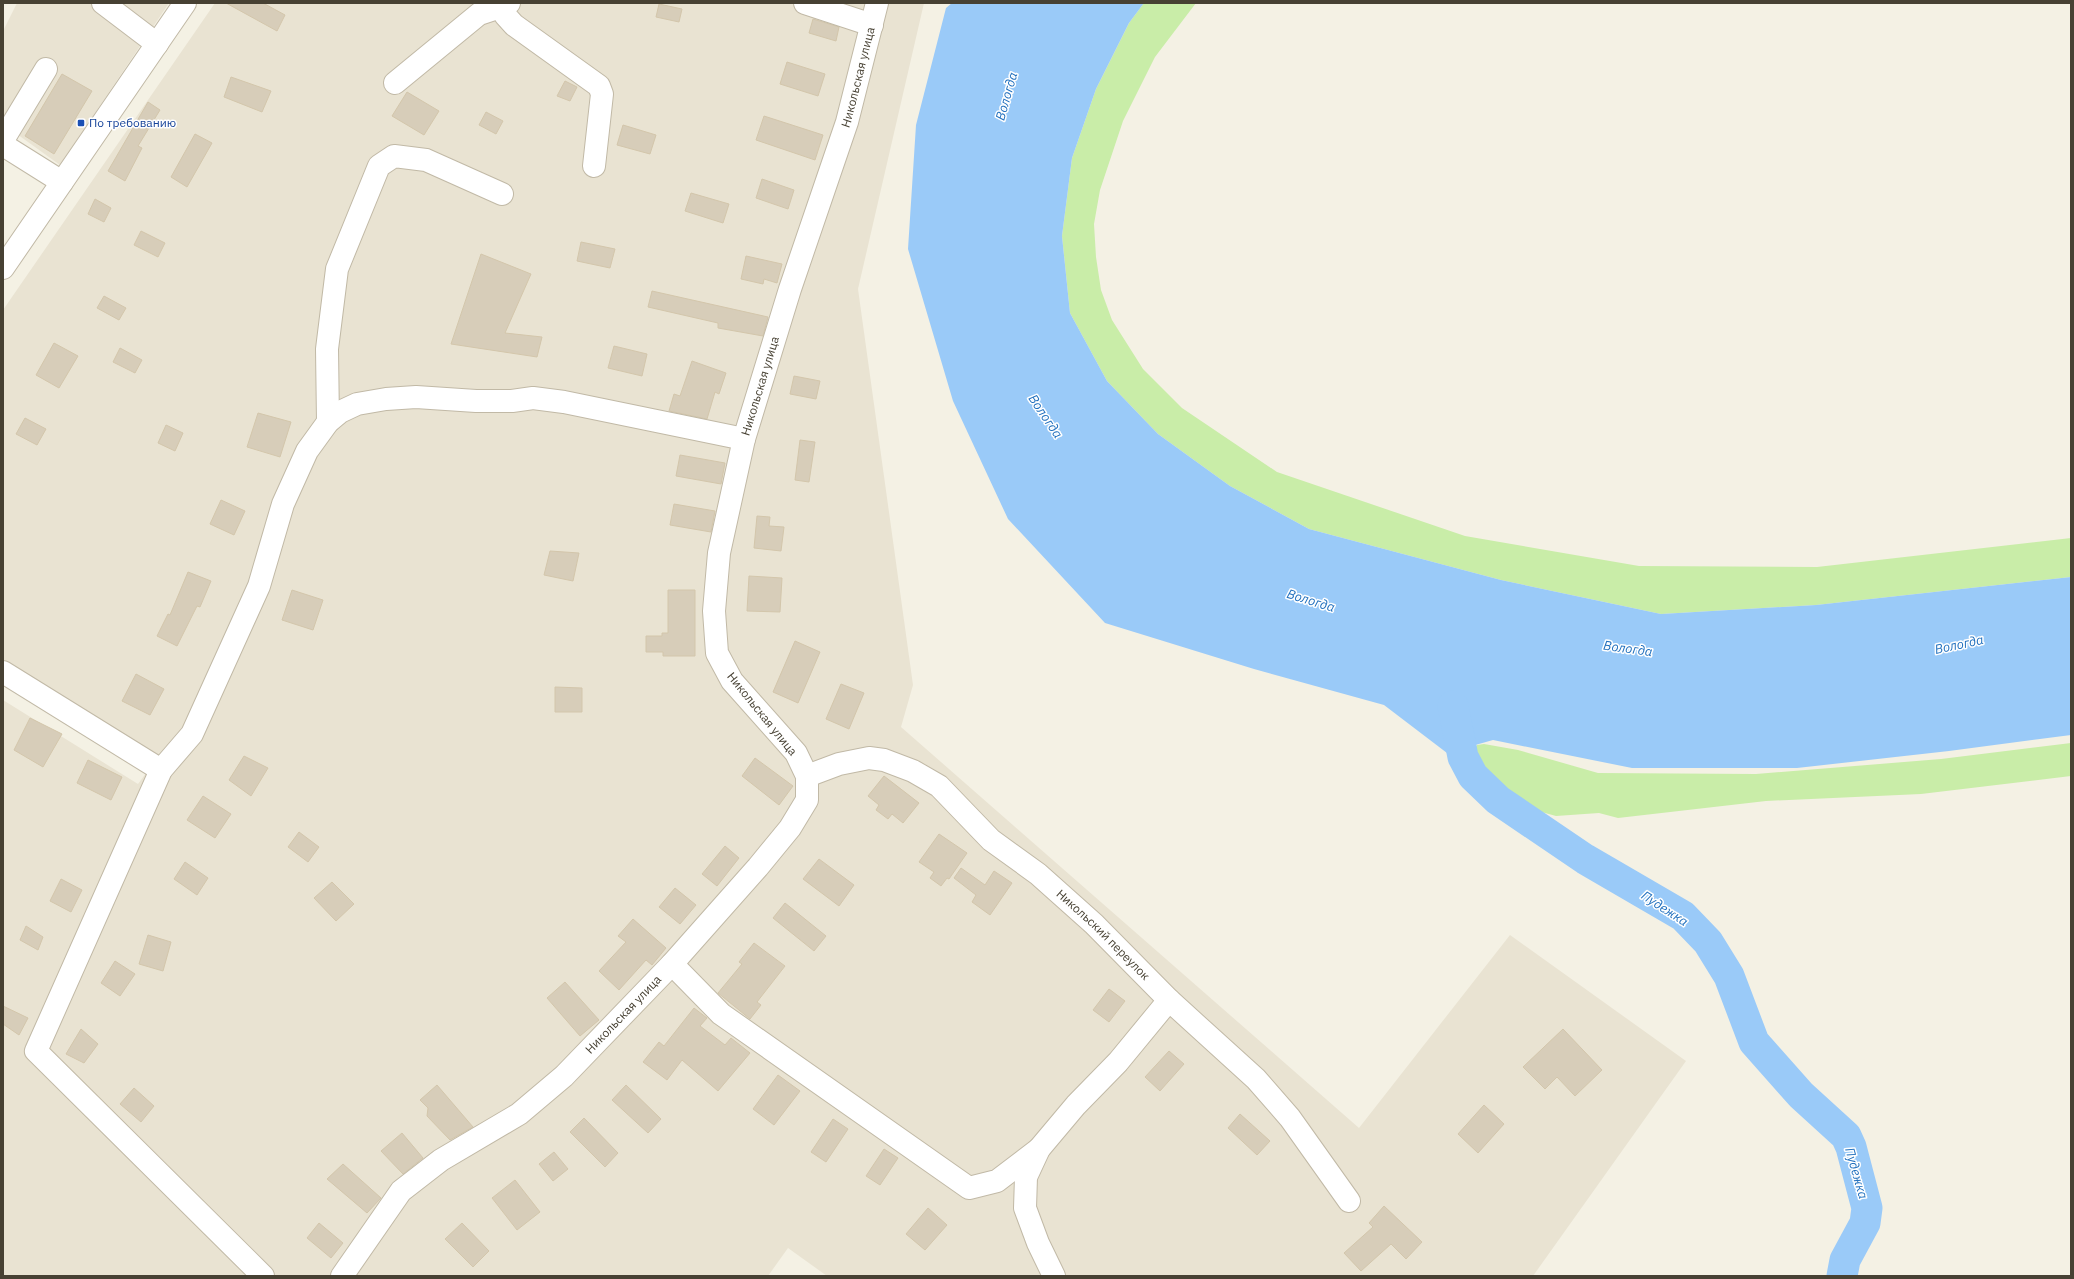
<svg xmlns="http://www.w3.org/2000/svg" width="2074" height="1279" viewBox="0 0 2074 1279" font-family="'IBM Plex Sans',sans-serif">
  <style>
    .residential { fill: #e9e3d2 }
    .green { fill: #c9eda8 }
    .water { fill: #9acaf8 }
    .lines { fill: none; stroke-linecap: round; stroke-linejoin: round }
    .river { stroke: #9acaf8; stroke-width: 31 }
    .building { fill: #d7cdb9; stroke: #d3c6ab }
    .minor-casing { stroke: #c1b9a6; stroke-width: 24 }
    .minor { stroke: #fff; stroke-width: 22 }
    .transit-dot { fill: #1a4fb4; stroke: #fff; stroke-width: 1.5 }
    .labels { text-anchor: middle; stroke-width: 3; stroke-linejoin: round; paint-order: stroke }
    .street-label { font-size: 12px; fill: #474133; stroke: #fff }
    .transit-label { font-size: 12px; fill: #164399; stroke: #fff; text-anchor: start }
    .water-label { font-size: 13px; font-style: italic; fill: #2170be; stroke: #fff }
  </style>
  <rect width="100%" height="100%" fill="#f4f1e4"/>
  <g class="residential">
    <path d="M17,3H169L60,165L3,124V31Z"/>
    <path d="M215,3H924L858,289L913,685L901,727L1359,1128L1510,935L1686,1061L1533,1276H827L788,1248L768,1276H3V700L138,784L158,757L3,659V310Z"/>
  </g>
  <g class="green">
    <path d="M1144,3H1196L1155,57L1123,121L1100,190L1094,224L1096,257L1101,290L1112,320L1143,369L1182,408L1277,472L1465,536L1639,566L1817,567L2071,538V577L1816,605L1661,614L1501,580L1309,529L1230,486L1158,434L1107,381L1070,313L1062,236L1072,158L1096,89L1129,23Z"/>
    <path d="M2071,743V776L1921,794L1766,801L1618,818L1599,813L1556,816L1527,808L1477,772L1470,758L1471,751L1477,745L1484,744L1518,750L1598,773L1756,774L1941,759Z"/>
  </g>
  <path class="water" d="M952,3H1144L1129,23L1096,89L1072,158L1062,236L1070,313L1107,381L1158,434L1230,486L1309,529L1501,580L1661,614L1816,605L2071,577V735L1949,751L1797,768H1632L1493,740L1447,753L1384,705L1254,669L1105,623L1008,519L953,401L908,249L916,125L946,8Z"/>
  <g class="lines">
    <path class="river" d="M1453,706L1463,757L1473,776L1498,800L1585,859L1683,916L1708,942L1729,976L1754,1042L1801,1095L1846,1136L1851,1147L1867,1208L1865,1223L1845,1260L1842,1276"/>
  </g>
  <g class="building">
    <path d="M226,3H263L285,15L277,31Z"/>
    <path d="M659,4L682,9L679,22L656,17Z"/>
    <path d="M813,19L839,27L836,41L809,33Z"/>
    <path d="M787,62L825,74L818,96L780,84Z"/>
    <path d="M62,74L92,91L54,154L25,136Z"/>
    <path d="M231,77L271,91L262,112L224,97Z"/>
    <path d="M565,81L577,87L570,101L557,96Z"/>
    <path d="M407,92L439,111L424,135L392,116Z"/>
    <path d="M148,102L160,110L138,146L142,148L125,181L108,171Z"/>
    <path d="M486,112L503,121L496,134L479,125Z"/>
    <path d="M764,116L823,135L815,160L756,140Z"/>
    <path d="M623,125L656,135L650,154L617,145Z"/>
    <path d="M195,134L212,143L187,187L171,177Z"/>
    <path d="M762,179L794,190L788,209L756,198Z"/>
    <path d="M691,193L729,204L723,223L685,211Z"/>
    <path d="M95,199L111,208L104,222L88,214Z"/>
    <path d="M141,231L165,243L158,257L134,245Z"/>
    <path d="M581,242L615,249L610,268L577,261Z"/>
    <path d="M481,254L531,274L505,333L542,337L537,357L451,344Z"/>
    <path d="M746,256L782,264L777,283L764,279L763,284L741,279Z"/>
    <path d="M652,291L768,317L763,336L718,328V323L648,307Z"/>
    <path d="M104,296L126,308L119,320L97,308Z"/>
    <path d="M54,343L78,356L59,388L36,375Z"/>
    <path d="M614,346L647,354L642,376L608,368Z"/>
    <path d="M120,348L142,360L135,373L113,362Z"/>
    <path d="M692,361L726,373L719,394L715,392L707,419L669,411L674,394L680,396Z"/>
    <path d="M794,376L820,381L816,399L790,394Z"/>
    <path d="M258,413L291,422L280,457L247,447Z"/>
    <path d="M25,418L46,429L37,445L16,434Z"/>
    <path d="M166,425L183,433L175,451L158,443Z"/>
    <path d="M800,440L815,442L809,482L795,480Z"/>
    <path d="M680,455L725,463L721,484L676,476Z"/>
    <path d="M221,500L245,511L234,535L210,524Z"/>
    <path d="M674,504L715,511L711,532L670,525Z"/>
    <path d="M757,516L770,517L769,526L784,527L781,551L754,548Z"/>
    <path d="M550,551L579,553L573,581L544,575Z"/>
    <path d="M188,572L211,581L200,607L197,606L177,646L157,636L168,614L170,615Z"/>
    <path d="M749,576L782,578L780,612L747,611Z"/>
    <path d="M292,590L323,600L313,630L282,620Z"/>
    <path d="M668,590H695V656H663V652H646V636H662V633H668Z"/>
    <path d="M795,641L820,652L798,703L773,692Z"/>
    <path d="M136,674L164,689L150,715L122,701Z"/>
    <path d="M841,684L864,693L849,729L826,719Z"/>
    <path d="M555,687L582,688V712H555Z"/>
    <path d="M30,718L62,734L43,767L14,750Z"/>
    <path d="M244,756L268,768L251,796L229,780Z"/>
    <path d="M755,758L793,786L779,805L742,776Z"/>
    <path d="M88,760L122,777L111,800L77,783Z"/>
    <path d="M884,776L919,803L903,823L892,814L888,819L876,810L879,805L868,796Z"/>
    <path d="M203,796L231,814L215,838L187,820Z"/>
    <path d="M299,832L319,847L308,862L288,847Z"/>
    <path d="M939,834L967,853L949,879L947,878L941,886L930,878L934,872L919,862Z"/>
    <path d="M725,846L739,858L717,886L702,874Z"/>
    <path d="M819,859L854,885L839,906L803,879Z"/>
    <path d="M185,862L208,878L197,895L174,879Z"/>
    <path d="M961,868L985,885L994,871L1012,883L990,915L972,902L976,895L954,878Z"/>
    <path d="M61,879L82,890L71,912L50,901Z"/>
    <path d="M332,882L354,904L336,921L314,898Z"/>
    <path d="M675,888L696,905L680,924L659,907Z"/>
    <path d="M785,903L826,936L814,951L773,918Z"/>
    <path d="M633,919L666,948L652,965L646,960L619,990L599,971L626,942L618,936Z"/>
    <path d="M26,926L43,937L38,950L20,940Z"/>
    <path d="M148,935L171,942L163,971L139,964Z"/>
    <path d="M754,943L785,966L757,1002L761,1005L750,1019L718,993L742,964L739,962Z"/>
    <path d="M115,961L135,974L120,996L101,983Z"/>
    <path d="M565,982L599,1020L580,1036L547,998Z"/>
    <path d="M1109,989L1125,1001L1109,1022L1093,1010Z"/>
    <path d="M3,1006L28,1018L19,1035L3,1024Z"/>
    <path d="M694,1008L707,1018L700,1026L725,1045L731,1038L750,1053L718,1091L682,1060L667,1080L643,1062L659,1042L664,1046Z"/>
    <path d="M81,1029L98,1044L84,1063L66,1054Z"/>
    <path d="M1563,1029L1602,1070L1575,1096L1557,1077L1545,1089L1523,1067Z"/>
    <path d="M1169,1051L1184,1064L1160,1091L1145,1077Z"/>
    <path d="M778,1075L800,1091L774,1125L753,1109Z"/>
    <path d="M437,1085L473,1127L450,1140L427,1116L428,1108L420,1100Z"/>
    <path d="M626,1085L661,1119L648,1133L612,1100Z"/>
    <path d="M134,1088L154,1106L141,1122L120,1104Z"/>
    <path d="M1484,1105L1504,1124L1478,1153L1458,1134Z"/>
    <path d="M1240,1114L1270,1141L1257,1155L1228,1128Z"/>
    <path d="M584,1118L618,1153L605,1167L570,1132Z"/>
    <path d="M833,1119L848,1129L826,1162L811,1152Z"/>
    <path d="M402,1133L423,1158L403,1174L381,1151Z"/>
    <path d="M884,1149L898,1158L880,1185L866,1176Z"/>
    <path d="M554,1152L568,1169L553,1181L539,1164Z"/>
    <path d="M343,1164L381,1198L367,1213L327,1179Z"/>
    <path d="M515,1180L540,1212L517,1230L492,1198Z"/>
    <path d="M1384,1206L1422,1242L1406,1259L1391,1244L1361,1271L1344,1253L1373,1227L1369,1223Z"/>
    <path d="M928,1208L947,1225L925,1250L906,1234Z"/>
    <path d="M319,1223L343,1243L331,1258L307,1238Z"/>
    <path d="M462,1223L489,1251L473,1267L445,1239Z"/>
  </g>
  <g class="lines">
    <defs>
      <g id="minor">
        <path d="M103,3L157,44"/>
        <path d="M509,3L506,5L505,15L514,25L599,86L602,94L594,166"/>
        <path d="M805,3L872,25"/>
        <path d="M395,83L479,14L506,5"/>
        <path d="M3,140L46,69"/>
        <path d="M3,145L62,182"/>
        <path d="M3,268L185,3"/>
        <path d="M328,422L327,349L337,269L379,166L394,156L426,160L502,194"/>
        <path d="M3,672L161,770"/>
        <path id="s1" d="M807,776L839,764L869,758L884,760L913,771L939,786L991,840L1038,874L1094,924L1169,1000L1256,1079L1290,1118L1349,1201"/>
        <path d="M672,964L721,1014L969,1188L997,1181L1039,1149"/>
        <path d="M263,1276L36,1051L161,770L192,734L259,586L283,504L307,451L328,422L340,412L357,404L386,399L416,397L476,401H512L533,398L564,402L744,439"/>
        <path id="s2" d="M342,1276L401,1191L441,1160L519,1114L564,1076L672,964L758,867L790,828L807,800V776L796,753L732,681L717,653L714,611L719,553L744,439L790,289L847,122L877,3"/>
        <path d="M1054,1276L1038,1243L1025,1208L1026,1177L1039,1149L1076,1105L1118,1062L1169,1000"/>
      </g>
    </defs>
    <use href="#minor" class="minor-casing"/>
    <use href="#minor" class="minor"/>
  </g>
  <rect class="transit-dot" x="77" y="119" width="8" height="8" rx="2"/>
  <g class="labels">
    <g class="street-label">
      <text dy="4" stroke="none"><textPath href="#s2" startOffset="1446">Никольская улица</textPath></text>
      <text dy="4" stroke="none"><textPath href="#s2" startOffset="1122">Никольская улица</textPath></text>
      <text transform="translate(762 714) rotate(51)" y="4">Никольская улица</text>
      <text dy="4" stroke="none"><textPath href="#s1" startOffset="363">Никольский переулок</textPath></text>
      <text dy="4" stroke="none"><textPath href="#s2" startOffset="389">Никольская улица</textPath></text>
    </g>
    <g class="transit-label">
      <text x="89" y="127">По требованию</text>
    </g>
    <g class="water-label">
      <text transform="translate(1006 96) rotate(-74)" y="5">Вологда</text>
      <text transform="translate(1046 416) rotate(56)" y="5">Вологда</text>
      <text transform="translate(1311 600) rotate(17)" y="5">Вологда</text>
      <text transform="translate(1959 644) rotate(-12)" y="5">Вологда</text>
      <text transform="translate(1628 648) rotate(8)" y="5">Вологда</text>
      <text transform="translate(1665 908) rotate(33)" y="5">Пудежка</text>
      <text transform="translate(1857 1173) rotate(74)" y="5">Пудежка</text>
    </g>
  </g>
  <rect width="2074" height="1279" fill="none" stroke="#474133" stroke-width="8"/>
</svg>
